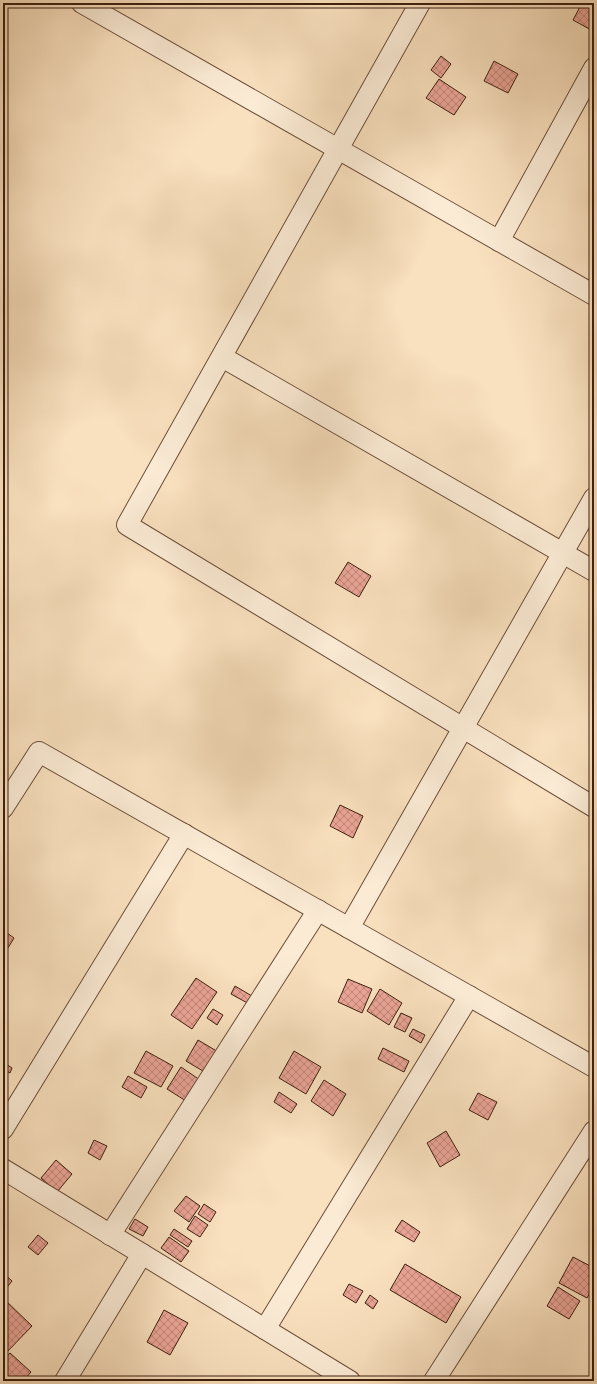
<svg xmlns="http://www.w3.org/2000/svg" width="597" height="1384" viewBox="0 0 597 1384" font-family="'Gentium Book Plus',serif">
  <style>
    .building { fill: url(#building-cross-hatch); stroke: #3e1f0e }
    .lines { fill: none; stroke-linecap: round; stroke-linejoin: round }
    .minor-casing { stroke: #6d4f3a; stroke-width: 22 }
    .minor { stroke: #fbebd5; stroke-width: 20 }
  </style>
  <defs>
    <pattern id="building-cross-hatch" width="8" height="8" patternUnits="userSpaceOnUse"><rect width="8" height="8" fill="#eaa496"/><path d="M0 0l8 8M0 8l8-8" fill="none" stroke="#bf8579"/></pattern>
  </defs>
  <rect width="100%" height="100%" fill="#f9e0be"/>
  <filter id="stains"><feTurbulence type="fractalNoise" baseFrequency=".005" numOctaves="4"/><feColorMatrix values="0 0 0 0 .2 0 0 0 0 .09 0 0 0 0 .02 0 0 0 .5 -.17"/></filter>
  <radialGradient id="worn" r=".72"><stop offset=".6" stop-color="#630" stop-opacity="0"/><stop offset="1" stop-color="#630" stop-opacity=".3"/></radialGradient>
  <g class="building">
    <path d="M582,3H594V29L593,31L573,20Z"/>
    <path d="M441,56L451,64L441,78L431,70Z"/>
    <path d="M494,61L518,74L508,93L484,81Z"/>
    <path d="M439,79L466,97L454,115L426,98Z"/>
    <path d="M348,562L371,576L359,597L335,583Z"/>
    <path d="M340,805L363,816L353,838L330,826Z"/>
    <path d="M3,930L14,938L3,956Z"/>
    <path d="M196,978L217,992L192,1029L171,1015Z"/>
    <path d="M348,979L372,989L362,1013L338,1002Z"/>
    <path d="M235,986L257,999L253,1006L231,994Z"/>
    <path d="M380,989L402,1003L389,1025L367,1011Z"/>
    <path d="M213,1009L223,1015L217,1025L207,1018Z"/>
    <path d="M401,1013L412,1018L405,1032L394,1027Z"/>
    <path d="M413,1029L425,1035L421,1043L409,1036Z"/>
    <path d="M198,1040L220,1053L208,1074L186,1061Z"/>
    <path d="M383,1048L409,1061L404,1072L378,1059Z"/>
    <path d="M146,1051L173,1066L161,1087L134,1073Z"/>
    <path d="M294,1051L321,1067L306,1094L279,1078Z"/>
    <path d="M3,1062L12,1068L10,1073L3,1069Z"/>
    <path d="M181,1067L200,1080L186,1101L167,1089Z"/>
    <path d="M128,1076L147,1087L141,1098L122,1087Z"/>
    <path d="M324,1080L346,1094L333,1116L311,1101Z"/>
    <path d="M279,1092L297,1104L291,1113L274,1102Z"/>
    <path d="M478,1093L497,1102L488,1120L469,1110Z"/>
    <path d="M446,1131L460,1155L440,1167L427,1143Z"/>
    <path d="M94,1140L107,1146L100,1160L88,1153Z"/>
    <path d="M56,1160L72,1174L57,1192L41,1178Z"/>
    <path d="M186,1196L200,1206L189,1222L174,1211Z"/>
    <path d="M204,1204L216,1212L210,1222L198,1214Z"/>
    <path d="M195,1216L208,1225L200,1237L187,1229Z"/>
    <path d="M135,1219L148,1227L143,1236L129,1229Z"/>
    <path d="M402,1220L420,1232L414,1242L395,1231Z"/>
    <path d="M174,1229L192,1241L188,1247L170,1235Z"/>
    <path d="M38,1235L48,1243L38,1255L28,1247Z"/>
    <path d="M169,1237L189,1251L181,1262L161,1248Z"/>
    <path d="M573,1257L594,1268V1285L587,1298L559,1283Z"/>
    <path d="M405,1264L461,1297L446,1323L390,1290Z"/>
    <path d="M3,1273L12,1281L4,1291L3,1290Z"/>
    <path d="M349,1284L363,1291L356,1303L343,1295Z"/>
    <path d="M558,1287L580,1301L569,1319L547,1306Z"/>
    <path d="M370,1295L378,1301L373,1309L365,1303Z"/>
    <path d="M4,1299L32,1326L5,1354L3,1352V1300Z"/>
    <path d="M164,1310L188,1323L170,1355L147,1342Z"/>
    <path d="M10,1353L31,1372L23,1381H3V1361Z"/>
  </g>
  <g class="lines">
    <defs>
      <g id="minor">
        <path d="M82,3L594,295"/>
        <path d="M420,3L127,525L594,807"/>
        <path d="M499,241L594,68"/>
        <path d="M222,357L594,571"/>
        <path d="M3,808L39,752L594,1067"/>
        <path d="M349,928L594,498"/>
        <path d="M3,1129L184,834"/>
        <path d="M3,1169L350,1381"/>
        <path d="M110,1235L318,910"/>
        <path d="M265,1329L469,996"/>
        <path d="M65,1381L142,1254"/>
        <path d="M434,1381L594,1131"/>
      </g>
    </defs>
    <use href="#minor" class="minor-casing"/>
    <use href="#minor" class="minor"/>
  </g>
  <rect width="597" height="1384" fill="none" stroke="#f9e0be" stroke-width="16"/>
  <rect x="4" y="4" width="589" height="1376" fill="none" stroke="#3e1f0e" stroke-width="2"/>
  <rect x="8" y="8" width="581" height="1368" fill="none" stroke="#3e1f0e"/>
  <rect width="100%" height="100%" filter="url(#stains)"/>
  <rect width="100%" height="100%" fill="url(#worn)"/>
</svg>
